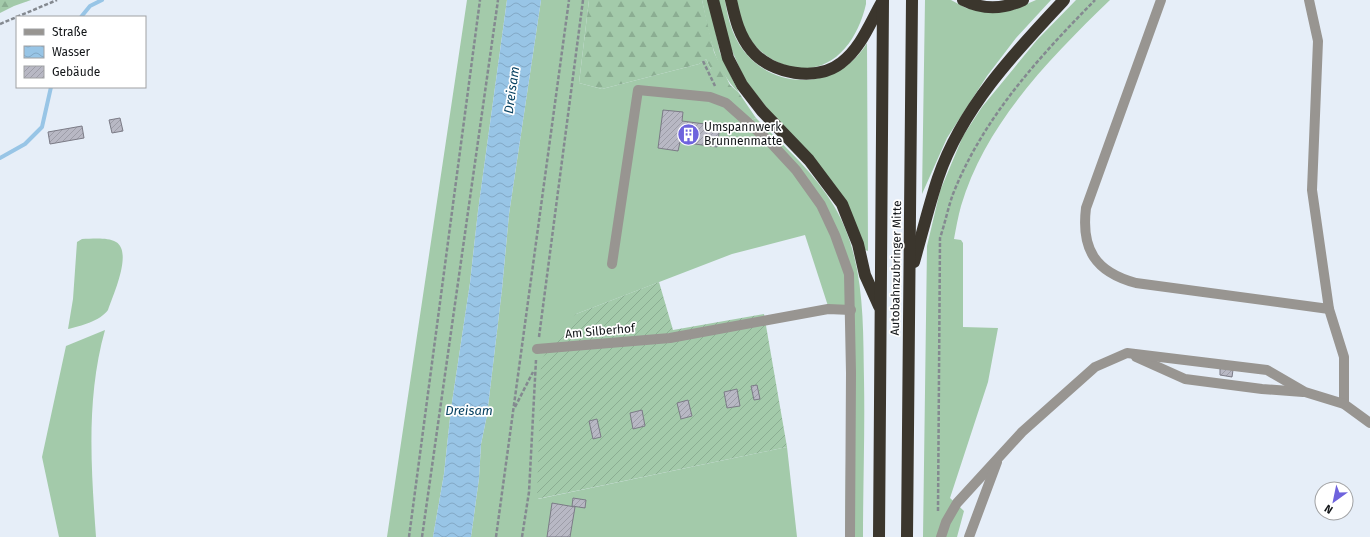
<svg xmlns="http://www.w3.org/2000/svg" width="1370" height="537" viewBox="0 0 1370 537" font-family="'Fira Sans',sans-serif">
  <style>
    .grass { fill: #a3caaa }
    .forest { fill: url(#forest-firs) }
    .garden { fill: url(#garden-furrows) }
    .water { fill: url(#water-waves) }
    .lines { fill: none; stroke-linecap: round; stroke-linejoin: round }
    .stream { stroke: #98c5e6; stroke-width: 4 }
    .building { fill: url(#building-hatch); stroke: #7b7b86 }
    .path { stroke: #848990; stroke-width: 2.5; stroke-dasharray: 4 2; stroke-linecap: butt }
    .minor { stroke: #989591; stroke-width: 10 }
    .highway { stroke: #3b362d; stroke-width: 12 }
    .labels { text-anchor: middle; stroke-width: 3.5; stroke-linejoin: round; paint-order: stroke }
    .poi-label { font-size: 12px; fill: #121518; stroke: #fff; text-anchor: start }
    .street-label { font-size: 12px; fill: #121518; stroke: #fff }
    .water-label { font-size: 13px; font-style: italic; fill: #084262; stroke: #fff }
  </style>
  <defs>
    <pattern id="forest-firs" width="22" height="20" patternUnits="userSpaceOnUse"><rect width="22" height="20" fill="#a3caaa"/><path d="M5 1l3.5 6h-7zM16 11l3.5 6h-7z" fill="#8bad92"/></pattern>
    <pattern id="garden-furrows" width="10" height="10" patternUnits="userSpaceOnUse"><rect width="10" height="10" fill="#a3caaa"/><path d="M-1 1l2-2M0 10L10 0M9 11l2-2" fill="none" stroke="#8bad92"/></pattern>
    <pattern id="water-waves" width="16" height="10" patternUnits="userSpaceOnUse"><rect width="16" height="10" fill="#98c5e6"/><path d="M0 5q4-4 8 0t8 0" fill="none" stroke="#82a8c5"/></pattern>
    <pattern id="building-hatch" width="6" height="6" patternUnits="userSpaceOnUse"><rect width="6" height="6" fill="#b8b8c4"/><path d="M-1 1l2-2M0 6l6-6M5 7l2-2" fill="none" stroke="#9d9da8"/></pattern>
  </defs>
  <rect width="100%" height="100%" fill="#e6eef8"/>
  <g class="grass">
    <path d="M467,0H507L478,211L470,283L451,409L444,474L433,537H387Z"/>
    <path d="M541,0H589L579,83L602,89L699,64L706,59L710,68L751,120L756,118C783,145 814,172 834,206C865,258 863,321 864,380C865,432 863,485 863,537H845L848,307L828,306L805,235L732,254L576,314L538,499L787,447L797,537H471L479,478L481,444L487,415L502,289L509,214Z"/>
    <path d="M702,0H709L720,53L739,93C714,69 709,33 702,0Z"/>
    <path d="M718,0H725C728,21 734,42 750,58C785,93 842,85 867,43L868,251L865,250L861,236L768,109L745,80L729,44Z"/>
    <path d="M736,0H866V4C857,44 828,81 782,64C770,59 758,51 751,40C742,29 740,13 736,0Z"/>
    <path d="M925,0H951L966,8L978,11L1013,10L1036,0H1051L1016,38L987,76L947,138L922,194Z"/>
    <path d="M1076,0H1110C1050,58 985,124 961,206C958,217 956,228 954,239L961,240L963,243V327L998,328L988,382L950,498L964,511L957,537H923L927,246L940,191L963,136L982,107L1037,40Z"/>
    <path d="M82,239C92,239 107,237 116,242C133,252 113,295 108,310C100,321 81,326 68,329L73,299L77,242Z"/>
    <path d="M105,330C86,398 91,467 96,537H59L42,457L66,346Z"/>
  </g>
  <g class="forest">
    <path d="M0,0H31L14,6L0,13Z"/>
    <path d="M589,0H702L714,52L730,85L739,93L756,118L751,120L733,105L721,91L706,59L699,64L602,89L579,83Z"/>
  </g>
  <path class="garden" d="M659,282L673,330L764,314L787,447L537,499L541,360L576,314Z"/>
  <path class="water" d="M507,0H541L509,214L502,289L487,415L481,444L479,478L471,537H433L444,474L451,409L470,283L478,211Z"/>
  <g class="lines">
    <g class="stream">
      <path d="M81,17L90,6L102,0"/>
      <path d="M0,158L25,144L42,127L51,87"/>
    </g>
  </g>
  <g class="building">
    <path d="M663,110L683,112L682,121L720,126L717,147L680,142L678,151L658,148Z"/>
    <path d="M120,118L123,131L112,133L109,120Z"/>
    <path d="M82,126L84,138L50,144L48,132Z"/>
    <path d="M1220,368L1233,370L1232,377L1220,375Z"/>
    <path d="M757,385L760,399L754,400L751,386Z"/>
    <path d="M737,389L740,406L727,408L724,392Z"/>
    <path d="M688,400L692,416L681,419L677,403Z"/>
    <path d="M642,410L645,426L633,429L630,413Z"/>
    <path d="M597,419L601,437L593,439L589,421Z"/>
    <path d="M573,498L586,500L585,508L572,506Z"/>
    <path d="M552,503L575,507L570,537H547Z"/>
  </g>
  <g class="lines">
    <g class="path">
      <path d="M0,24L57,0"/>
      <path d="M703,61L715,86"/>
      <path d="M539,337L583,0"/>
      <path d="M515,407L533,372"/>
      <path d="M938,511L940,238C945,223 948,208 953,194C983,118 1039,57 1095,0"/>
      <path d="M409,537L480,0"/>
      <path d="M422,537L498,0"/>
      <path d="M496,537L569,0"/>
      <path d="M522,537L529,492L536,360"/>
    </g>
    <g class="minor">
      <path d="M1161,0L1086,208C1081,249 1095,272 1136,283L1329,309"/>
      <path d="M1309,0L1318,41L1312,190L1329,309L1344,357V404"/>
      <path d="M612,264L638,90L710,97L726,103L771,143L796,170L821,205L835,235L849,274L851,373L850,537"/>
      <path d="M537,349L670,338L828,309L851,310"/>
      <path d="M1136,357L1185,379L1262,389L1303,392"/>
      <path d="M941,537L946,522L957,503L1022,432L1095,367L1127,353L1267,370L1305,392L1344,404L1370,423"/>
      <path d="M969,537L997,462"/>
    </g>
    <g class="highway">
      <path d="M713,0L728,58L742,85L762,111L809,160L842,204L858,244L865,275L879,306"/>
      <path d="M731,0C735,18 739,36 752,51C771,74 817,82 841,63C861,48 870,23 882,2"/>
      <path d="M963,0C983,10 1002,10 1023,0"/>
      <path d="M914,262C922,234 929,205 938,178C962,108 1015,52 1064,0"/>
      <path d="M879,537L883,0"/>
      <path d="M907,537L912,0"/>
    </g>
  </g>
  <defs>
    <symbol id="building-disc" viewBox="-11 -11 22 22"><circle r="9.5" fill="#6e63dd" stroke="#fff"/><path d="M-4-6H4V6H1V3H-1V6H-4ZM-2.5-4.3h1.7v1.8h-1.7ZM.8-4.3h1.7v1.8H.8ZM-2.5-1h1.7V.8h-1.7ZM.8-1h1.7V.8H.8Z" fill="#fff"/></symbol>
  </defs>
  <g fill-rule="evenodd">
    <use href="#building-disc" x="676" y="122" width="25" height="25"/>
  </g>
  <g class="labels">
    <g class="poi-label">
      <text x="704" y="131">Umspannwerk<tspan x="704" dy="14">Brunnenmatte</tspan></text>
    </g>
    <g class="street-label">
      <text transform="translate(896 268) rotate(-89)" y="4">Autobahnzubringer Mitte</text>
      <text transform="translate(600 331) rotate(-5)" y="4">Am Silberhof</text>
    </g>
    <g class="water-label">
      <text transform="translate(511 90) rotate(-82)" y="5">Dreisam</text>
      <text x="469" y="415">Dreisam</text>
    </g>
  </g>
  <rect x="16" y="16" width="130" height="72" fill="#ffffff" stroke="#a0a1a3"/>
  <rect x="24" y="29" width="20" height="6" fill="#989591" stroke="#a0a1a3"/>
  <text x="52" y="36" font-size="12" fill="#121518">Straße</text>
  <rect x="24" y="46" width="20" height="12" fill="url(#water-waves)" stroke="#a0a1a3"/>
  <text x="52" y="56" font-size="12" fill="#121518">Wasser</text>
  <rect x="24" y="66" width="20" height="12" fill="url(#building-hatch)" stroke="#a0a1a3"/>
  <text x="52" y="76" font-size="12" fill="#121518">Gebäude</text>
  <g transform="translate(1334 501) rotate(213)"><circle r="19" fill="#ffffff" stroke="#a0a1a3"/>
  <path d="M0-3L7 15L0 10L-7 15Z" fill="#6e63dd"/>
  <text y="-6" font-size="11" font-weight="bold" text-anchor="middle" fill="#121518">N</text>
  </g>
</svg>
